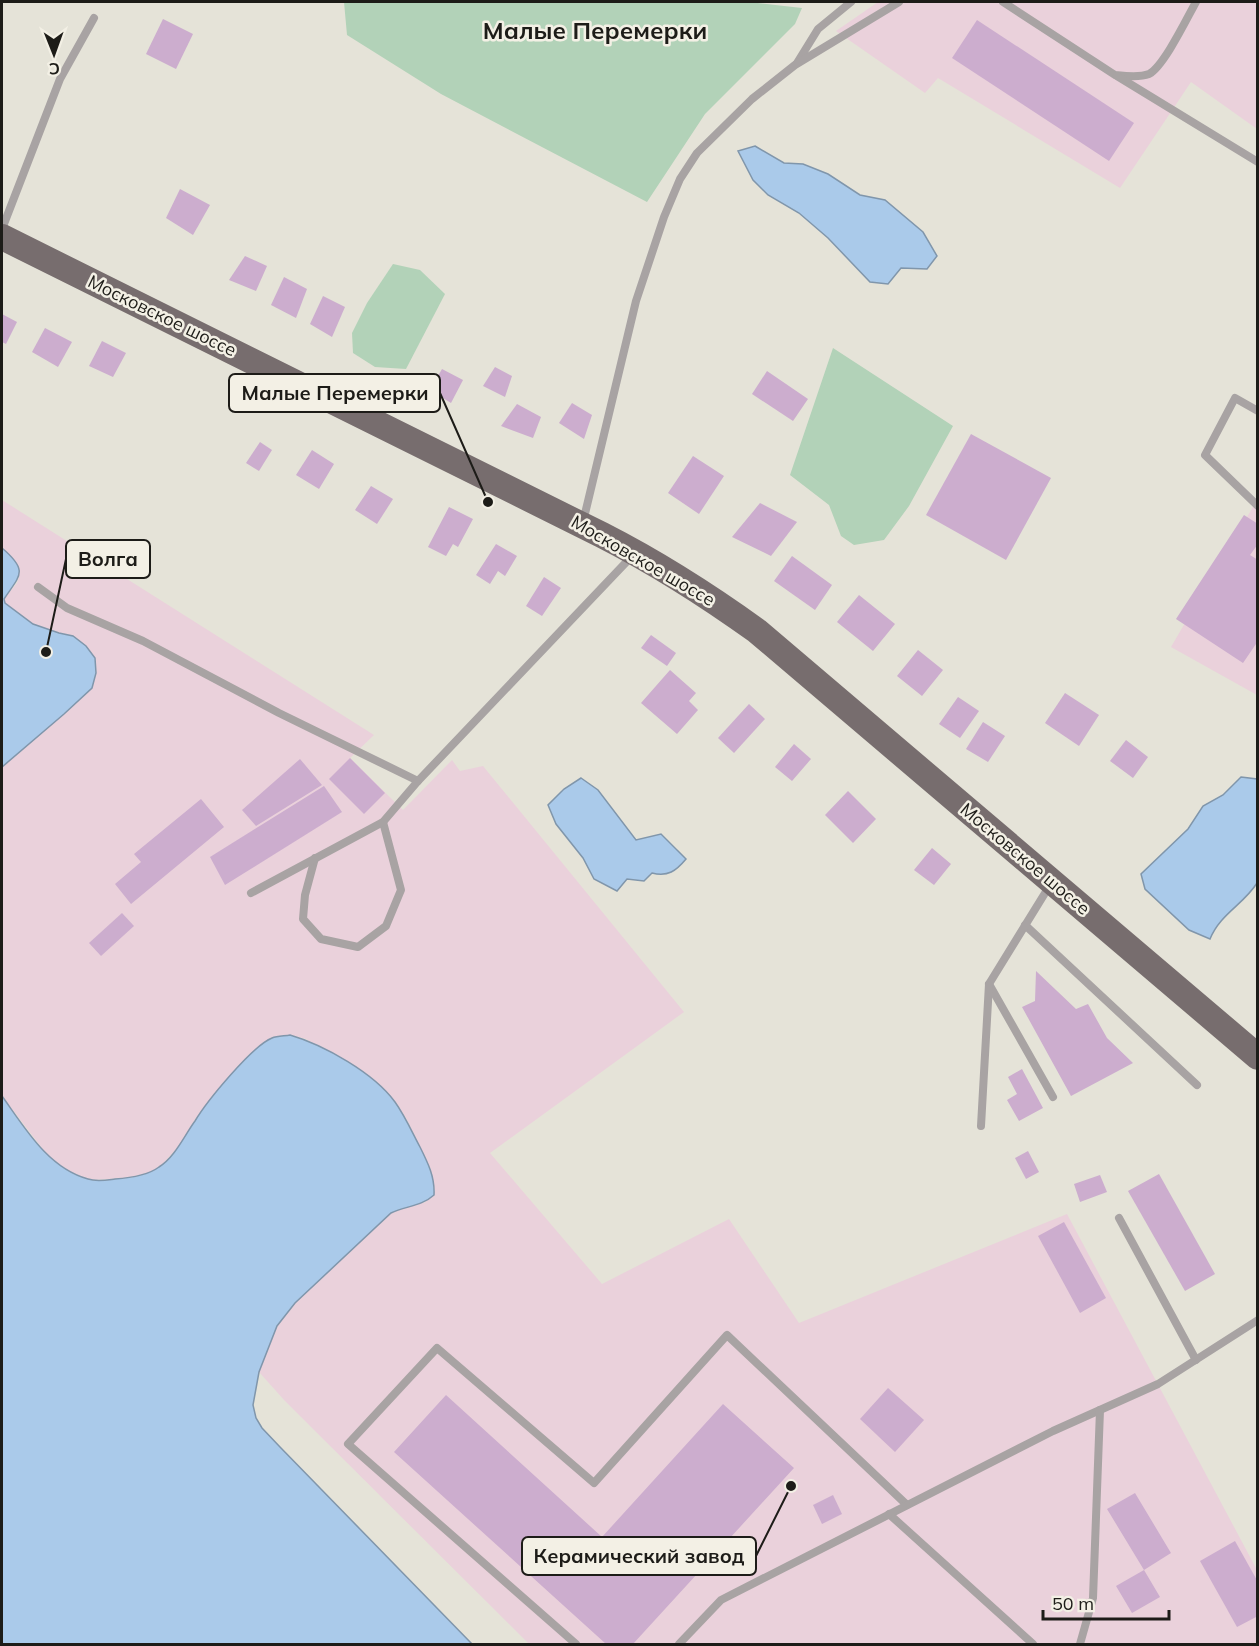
<svg xmlns="http://www.w3.org/2000/svg" width="1259" height="1646" viewBox="0 0 1259 1646" font-family="Mulish,sans-serif">
  <style>
    .industrial { fill: #ead1db }
    .green { fill: #b2d2b8 }
    .water { fill: #aacaea; stroke: #8096ab; stroke-width: 1.5 }
    .building { fill: #ccadce }
    .lines { fill: none; stroke-linecap: round; stroke-linejoin: round }
    .lane { stroke: #a8a3a3; stroke-width: 8 }
    .primary { stroke: #776d6e; stroke-width: 26 }
    .labels { text-anchor: middle; stroke-width: 5; stroke-linejoin: round; paint-order: stroke }
    .street-label { font-size: 18px; fill: #1d1c18; stroke: #f3f0e5 }
    .district-label { font-size: 24px; font-weight: bold; fill: #1d1c18; stroke: #f3f0e5 }
    .leader { fill: none; stroke: #1d1c18; stroke-width: 2 }
    .callout-dot { fill: #1d1c18; stroke: #f3f0e5; stroke-width: 2 }
    .callout { fill: #f3f0e5; stroke: #1d1c18; stroke-width: 2 }
    .callout-label { font-size: 20px; text-anchor: middle; font-weight: bold; fill: #1d1c18 }
  </style>
  <rect width="100%" height="100%" fill="#e5e3d8"/>
  <g class="industrial">
    <path d="M878,2H1257V129L1191,82L1120,188L938,78L925,93L836,31Z"/>
    <path d="M2,500L374,735L350,758L403,810L452,760L460,771L483,766L684,1012L490,1153L602,1284L729,1219L799,1323L1067,1214L1257,1570V1644H529L285,1401L259,1372L277,1326L295,1303L391,1213L403,1207L426,1202L431,1170L407,1120L394,1100L370,1077L306,1039L290,1035L272,1038L257,1048L218,1092L196,1118L179,1146L160,1167L148,1173L128,1178L90,1180L66,1170L48,1156L2,1096V767L64,714L92,688L96,673L86,646L73,636L59,633L33,624L5,603L4,599L17,583L19,577V568L2,548Z"/>
    <path d="M1257,500V695L1171,647Z"/>
  </g>
  <g class="green">
    <path d="M344,2H749L802,8L795,24L705,114L647,202L441,94L347,35Z"/>
    <path d="M393,264L420,270L445,294L406,369L375,367L353,353L352,333L367,303Z"/>
    <path d="M833,348L953,426L909,506L884,540L854,545L841,536L829,505L790,475Z"/>
  </g>
  <g class="water">
    <path d="M755,146L784,163L803,164L828,174L860,195L885,200L923,232L937,256L927,269L901,268L888,284L870,282L828,238L799,213L768,195L753,180L738,151Z"/>
    <path d="M2,548C29,571 20,575 4,599L5,603L33,624L59,633L73,636L86,646L95,658L96,673L92,688L64,714L2,767Z"/>
    <path d="M1241,777L1257,779V883C1244,904 1220,914 1210,939L1189,930L1145,889L1141,874L1188,829L1203,806L1223,795Z"/>
    <path d="M581,778L598,790L636,840L661,834L686,859C676,871 668,877 652,873L644,881L627,879L617,891L594,879L583,858L556,824L548,805L564,789Z"/>
    <path d="M290,1035C324,1045 374,1073 395,1102C405,1116 412,1132 420,1147C428,1163 435,1177 434,1195C422,1206 406,1206 391,1213L295,1303L277,1326L259,1372L253,1405L256,1418L262,1428L280,1447L472,1644H2V1096C25,1128 48,1168 88,1179C97,1182 107,1180 115,1179C130,1178 147,1176 159,1167C175,1157 184,1136 195,1121C207,1101 252,1046 272,1038C277,1036 285,1036 290,1035Z"/>
  </g>
  <g class="building">
    <path d="M163,19L193,34L176,69L146,54Z"/>
    <path d="M977,20L1134,123L1109,161L952,58Z"/>
    <path d="M180,189L210,205L193,235L166,218Z"/>
    <path d="M245,256L267,266L256,291L229,280Z"/>
    <path d="M284,277L307,289L296,318L271,305Z"/>
    <path d="M323,296L345,307L332,337L310,324Z"/>
    <path d="M2,314L17,322L6,344L2,342Z"/>
    <path d="M45,328L72,342L58,367L32,352Z"/>
    <path d="M102,341L126,353L113,377L89,366Z"/>
    <path d="M495,367L512,376L505,397L483,386Z"/>
    <path d="M442,369L463,380L451,403L430,390Z"/>
    <path d="M767,371L808,399L793,421L752,394Z"/>
    <path d="M572,403L592,415L584,439L559,423Z"/>
    <path d="M517,404L541,417L533,438L501,426Z"/>
    <path d="M971,434L1051,478L1006,560L926,515Z"/>
    <path d="M260,442L272,450L259,471L246,463Z"/>
    <path d="M312,450L334,464L319,489L296,475Z"/>
    <path d="M693,456L724,476L699,514L668,493Z"/>
    <path d="M371,486L393,499L377,524L355,510Z"/>
    <path d="M760,503L797,522L771,556L732,537Z"/>
    <path d="M449,507L473,519L458,547L453,544L446,556L428,547Z"/>
    <path d="M1244,515L1258,524V544L1250,555L1258,560V641L1243,663L1176,619Z"/>
    <path d="M496,544L517,556L505,576L498,571L490,584L476,575Z"/>
    <path d="M792,556L832,585L815,610L774,581Z"/>
    <path d="M544,577L561,588L542,616L526,606Z"/>
    <path d="M859,595L895,624L873,651L837,622Z"/>
    <path d="M651,635L676,653L667,666L641,648Z"/>
    <path d="M918,650L943,670L922,696L897,676Z"/>
    <path d="M670,670L696,693L689,701L698,710L677,734L641,703Z"/>
    <path d="M1065,693L1099,715L1079,746L1045,723Z"/>
    <path d="M958,697L979,711L960,738L939,724Z"/>
    <path d="M749,704L765,719L734,753L718,738Z"/>
    <path d="M983,722L1005,736L988,762L966,749Z"/>
    <path d="M1126,740L1148,757L1133,778L1110,761Z"/>
    <path d="M794,744L811,759L792,781L775,767Z"/>
    <path d="M350,758L385,793L364,814L329,779Z"/>
    <path d="M300,759L322,785L256,826L242,810Z"/>
    <path d="M324,786L342,812L225,885L210,857Z"/>
    <path d="M848,791L876,819L853,843L825,815Z"/>
    <path d="M201,799L224,827L131,904L115,884L141,862L134,854Z"/>
    <path d="M932,848L951,864L934,885L914,870Z"/>
    <path d="M122,913L134,926L101,956L89,943Z"/>
    <path d="M1036,971L1076,1009L1088,1004L1107,1038L1133,1063L1071,1096L1022,1007L1035,1001Z"/>
    <path d="M1022,1069L1043,1108L1019,1121L1007,1100L1017,1094L1008,1077Z"/>
    <path d="M1028,1151L1039,1172L1026,1179L1015,1158Z"/>
    <path d="M1159,1174L1215,1274L1185,1291L1128,1191Z"/>
    <path d="M1100,1175L1107,1192L1080,1202L1074,1184Z"/>
    <path d="M1064,1222L1106,1298L1080,1313L1038,1236Z"/>
    <path d="M888,1388L924,1420L895,1452L860,1419Z"/>
    <path d="M446,1395L602,1537L723,1404L794,1468L633,1644H606L394,1452Z"/>
    <path d="M1135,1493L1171,1553L1144,1570L1160,1597L1132,1613L1116,1586L1144,1570L1107,1509Z"/>
    <path d="M833,1495L842,1514L822,1524L813,1505Z"/>
    <path d="M1235,1541L1258,1582V1616L1237,1627L1200,1561Z"/>
  </g>
  <g class="lines">
    <g class="lane">
      <path d="M1003,2L1115,75C1125,76 1139,78 1149,74C1164,66 1187,18 1196,2"/>
      <path d="M797,63L818,29L851,2"/>
      <path d="M1117,76L1258,162"/>
      <path d="M2,229L60,79L94,18"/>
      <path d="M1258,411L1235,398L1205,455L1258,506"/>
      <path d="M583,522L636,301L664,217L680,179L697,153L752,99L795,65L899,2"/>
      <path d="M38,587L67,608L143,641L279,713L418,781"/>
      <path d="M315,858L305,895L303,919L321,939L358,947L386,926L401,890L383,822"/>
      <path d="M251,893L383,822L418,781L633,555"/>
      <path d="M1025,925L1197,1085"/>
      <path d="M989,984L1053,1097"/>
      <path d="M981,1126L989,984L1050,885"/>
      <path d="M1119,1218L1196,1360"/>
      <path d="M889,1514L1033,1644"/>
      <path d="M576,1644L348,1444L437,1348L594,1483L727,1335L907,1505"/>
      <path d="M679,1644L721,1600L1053,1431L1158,1384L1258,1320"/>
      <path d="M1080,1644L1093,1598L1100,1410"/>
    </g>
    <path class="primary" d="M2,237L602,535C657,563 707,595 757,631L1258,1057"/>
  </g>
  <g class="labels">
    <g class="street-label">
      <text transform="translate(162 316) rotate(26)" y="6">Московское шоссе</text>
      <text transform="translate(643 561) rotate(30)" y="6">Московское шоссе</text>
      <text transform="translate(1025 859) rotate(40)" y="6">Московское шоссе</text>
    </g>
    <g class="district-label">
      <text x="595" y="39">Малые Перемерки</text>
    </g>
  </g>
  <path class="leader" d="M488 502L440 393M46 652L66 559M791 1486L756 1556"/>
  <g class="callout-dot">
    <circle cx="488" cy="502" r="6"/>
    <circle cx="46" cy="652" r="6"/>
    <circle cx="791" cy="1486" r="6"/>
  </g>
  <g class="callout">
    <rect x="229" y="374" width="211" height="38" rx="6"/>
    <rect x="66" y="540" width="84" height="38" rx="6"/>
    <rect x="522" y="1537" width="234" height="38" rx="6"/>
  </g>
  <g class="callout-label">
    <text x="335" y="400">Малые Перемерки</text>
    <text x="108" y="566">Волга</text>
    <text x="639" y="1563">Керамический завод</text>
  </g>
  <rect width="1259" height="1646" fill="none" stroke="#1d1c18" stroke-width="6"/>
  <g transform="translate(54 54) rotate(179)" stroke="#f3f0e5" stroke-width="4.5" paint-order="stroke">
  <path d="M0-4.5L10 22L0 15L-10 22Z" fill="#1d1c18"/>
  <text y="-9" font-size="16" font-weight="bold" text-anchor="middle" fill="#1d1c18">С</text>
  </g>
  <path d="M1043 1610v9h126v-9" fill="none" stroke="#1d1c18" stroke-width="3"/>
  <text x="1052" y="1610" font-size="18" fill="#1d1c18" stroke="#f3f0e5" stroke-width="4.5" paint-order="stroke">50 m</text>
</svg>
